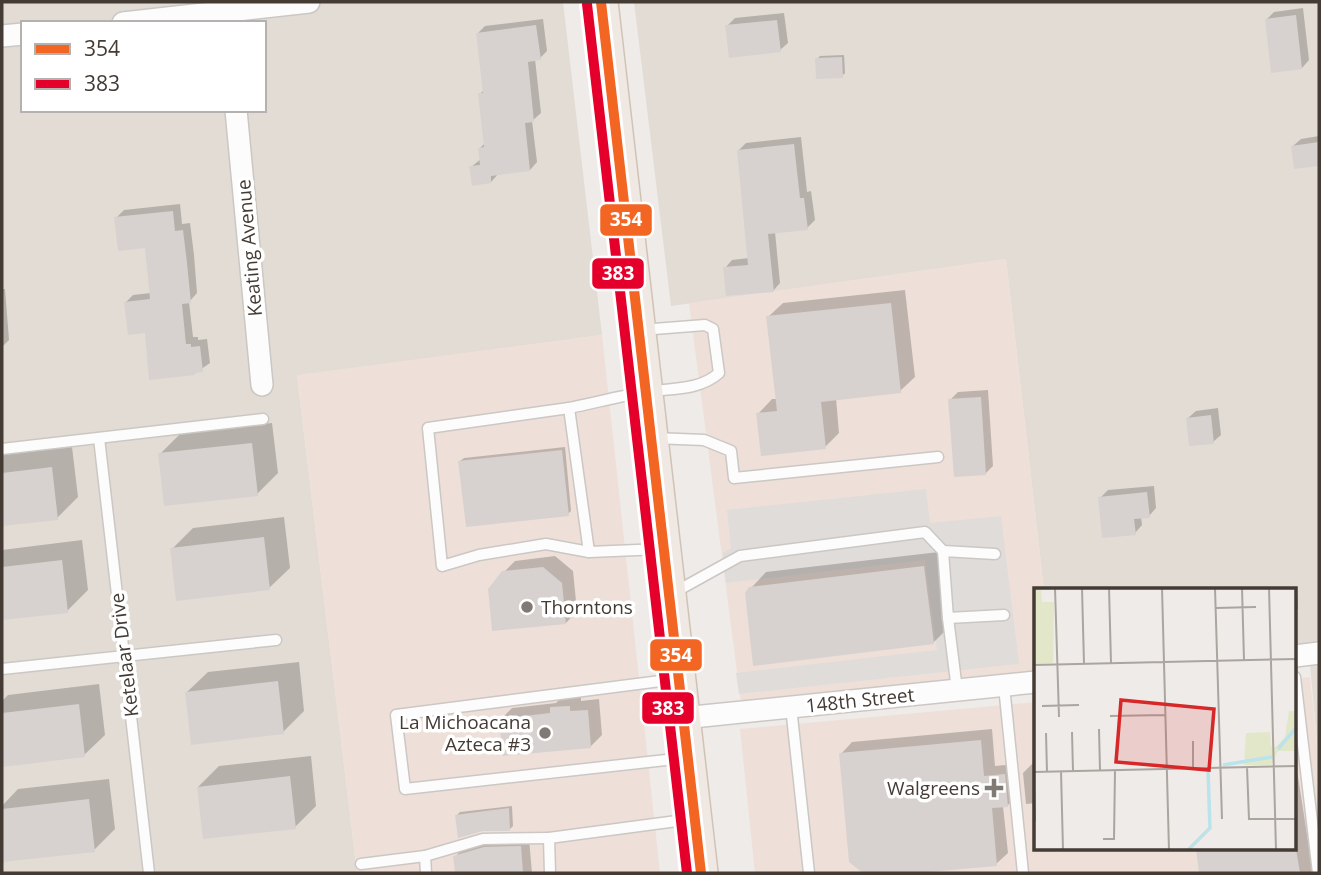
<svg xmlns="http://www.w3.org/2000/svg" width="1321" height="875" viewBox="0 0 1321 875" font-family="'Open Sans',sans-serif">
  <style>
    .residential { fill: #e3dcd5; fill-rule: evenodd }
    .commercial { fill: #eee0d8 }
    .parking { fill: #e0dcd9 }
    .shadow { fill: #0003 }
    .building { fill: #d7d2cf }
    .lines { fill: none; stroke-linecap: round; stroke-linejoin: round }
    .service-casing { stroke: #cbc7c4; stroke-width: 13 }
    .minor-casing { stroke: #cbc7c4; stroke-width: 24 }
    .primary-casing { stroke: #d0c3b6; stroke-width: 36 }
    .service { stroke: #fdfcfc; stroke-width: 10 }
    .minor { stroke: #fdfcfc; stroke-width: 21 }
    .primary { stroke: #f0e9e3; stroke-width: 33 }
    .bus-1-casing { stroke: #fff; stroke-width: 16 }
    .bus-2-casing { stroke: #fff; stroke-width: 16 }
    .bus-1 { stroke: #f26522; stroke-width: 10 }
    .bus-2 { stroke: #e4002b; stroke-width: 10 }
    .poi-dot { fill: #807974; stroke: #fff; stroke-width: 2.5 }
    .labels { text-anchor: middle; stroke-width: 7; stroke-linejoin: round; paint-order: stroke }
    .street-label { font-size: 19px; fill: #443b35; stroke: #fff }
    .poi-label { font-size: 19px; fill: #443b35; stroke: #fff; text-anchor: end }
    .inset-river { fill: none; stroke: #bae3eb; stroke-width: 3.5 }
    .inset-road { fill: none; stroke: #aba5a0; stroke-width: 2 }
    .view { fill: #d62828; fill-opacity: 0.15; stroke: #d62828; stroke-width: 3.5 }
    .inset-edge { fill: none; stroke: #443b35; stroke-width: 3.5 }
    .line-badge { stroke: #fff; stroke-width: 2.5 }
    .badge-label { font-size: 19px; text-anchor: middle; font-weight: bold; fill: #fff }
  </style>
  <rect width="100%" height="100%" fill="#efebe8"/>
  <g class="residential">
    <path d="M2,2H563L602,335L297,376L357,873H2ZM23,23H264V110H23Z"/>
    <path d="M634,2H1319V763L1308,643L1295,644V590H1044L1006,259L671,306Z"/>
  </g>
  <g class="commercial">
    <path d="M1006,259L1044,590H1036V673L741,703L689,303Z"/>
    <path d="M602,335L660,873H357L297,375Z"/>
    <path d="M1310,677L1319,763V873H755L740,729L1036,702V849H1295V679Z"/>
  </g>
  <path class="parking" d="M926,489L930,523L1001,516L1019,664L739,694L736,673L937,650L925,560L726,583L723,553L731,548L727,510Z"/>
  <g class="shadow">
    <path d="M1303,8L1309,60L1302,68L1267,19L1274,12Z"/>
    <path d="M784,13L788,43L780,50L727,26L735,18Z"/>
    <path d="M543,19L547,51L540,58L535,59L541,113L532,121L537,162L530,170L499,173L491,182L471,167L481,159L480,148L485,143L480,94L485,89L478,33L485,26Z"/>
    <path d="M844,55L845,73L842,76L817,59L820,56Z"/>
    <path d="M1319,136V164L1296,167L1293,146L1301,139Z"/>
    <path d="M801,137L807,192L811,191L815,220L807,228L775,232L780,283L773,291L725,268L732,260L749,258L738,151L746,143Z"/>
    <path d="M180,204L182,224L190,223L194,255L197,293L189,302L193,337H198V340L207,339L210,363L194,374L146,331L126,302L133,295L151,293L146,246L116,218L124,210Z"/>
    <path d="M2,289H5L9,340L2,347Z"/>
    <path d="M905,290L915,377L900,391L836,398L839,433L825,447L758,414L772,399H777L768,317L783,303Z"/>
    <path d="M988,390L993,466L985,474L950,400L958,392Z"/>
    <path d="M1218,408L1221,435L1213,442L1188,418L1196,411Z"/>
    <path d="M272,423L278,473L257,494L160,454L181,433Z"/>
    <path d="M72,447L78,497L57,518L2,524V455Z"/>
    <path d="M565,447L571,511L568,514L460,461L464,458Z"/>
    <path d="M1154,486L1156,508L1149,516L1141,517L1142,525L1135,533L1100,498L1108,490Z"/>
    <path d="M284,517L290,568L269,588L172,549L193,528Z"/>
    <path d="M82,540L88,590L67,611L2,618V550Z"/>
    <path d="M939,552L948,628L933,643L751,588L766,572Z"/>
    <path d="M555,556L573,571L577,611L566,623L503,573L515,561Z"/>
    <path d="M299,662L304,711L283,732L187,692L208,672Z"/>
    <path d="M99,684L105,735L84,755L2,765V701L8,695Z"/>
    <path d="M581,695V701L599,699L602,735L591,746L501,719L512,708L556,703L563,696Z"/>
    <path d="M992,729L995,766L1016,764L1019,794L1008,805L1003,806L1008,853L996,864L898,873H865L851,861L841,754L852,742Z"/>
    <path d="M311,756L316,806L295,827L198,787L219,766Z"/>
    <path d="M1295,757L1313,873H1201L1198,849H1295Z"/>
    <path d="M1034,762L1036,803L1026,804L1023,773Z"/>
    <path d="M109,779L115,829L94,850L3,860L2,806L18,789Z"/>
    <path d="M512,806L513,826L510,829H482L457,815L460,812Z"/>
    <path d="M495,838H529L532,873H457L455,857L464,847Z"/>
  </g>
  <g class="building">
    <path d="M1296,15L1302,69L1271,73L1265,19Z"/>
    <path d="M777,20L781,52L729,58L725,25Z"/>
    <path d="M536,25L541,60L528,62L534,122L525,123L530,171L491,176V183L472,186L469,166L480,165L478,148L484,147L478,93H483L476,33Z"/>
    <path d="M842,57L843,78L816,79L815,58Z"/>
    <path d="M1319,142V166L1294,169L1291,146Z"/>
    <path d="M794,144L800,198H804L808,230L768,234L774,292L726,296L723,267L748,265L737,150Z"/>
    <path d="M173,211L175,231L183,230L187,263L191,303L182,304L186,344H191V347L200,346L203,372L195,373V375L149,380L145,333L128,335L124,302L150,299L145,248L118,251L114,217Z"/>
    <path d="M891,303L901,393L821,402L826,449L761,456L756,413L777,411L766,316Z"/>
    <path d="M981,397L986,475L954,477L948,399Z"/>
    <path d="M1211,415L1214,444L1189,446L1186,418Z"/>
    <path d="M252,443L258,496L164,506L158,453Z"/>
    <path d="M562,450L569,516L466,527L458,461Z"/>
    <path d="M52,467L58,520L2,526V473Z"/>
    <path d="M1147,492L1150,518L1134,519L1136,535L1102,538L1098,497Z"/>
    <path d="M264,537L270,590L176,601L170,548Z"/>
    <path d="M62,560L68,613L2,620V567Z"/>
    <path d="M924,566L934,644L753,666L745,593L749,587Z"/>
    <path d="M543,567L562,583L566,624L492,631L488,589L502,571Z"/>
    <path d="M278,681L284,734L191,745L185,692Z"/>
    <path d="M79,704L85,757L2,767V713Z"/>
    <path d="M570,706V711L588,710L591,748L503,756L499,719L550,713V707Z"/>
    <path d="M981,740L984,776L1005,774L1008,807L992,808L997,866L917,873H863L849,862L839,753Z"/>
    <path d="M290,776L296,829L203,839L197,787Z"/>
    <path d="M89,799L95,852L2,862V809Z"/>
    <path d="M509,808L510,831H483L458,838L455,815Z"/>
    <path d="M521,846L523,873H455L453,856L484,847Z"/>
    <path d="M1196,849H1296L1300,873H1199Z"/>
  </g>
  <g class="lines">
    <defs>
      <g id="service">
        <path d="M641,330L705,325L713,329L719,373C699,391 670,388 645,392C620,396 594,403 569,408L589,552L661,549"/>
        <path d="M569,408L428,428L442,566L479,555L546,544L589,552"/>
        <path d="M99,438L149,873"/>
        <path d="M654,438L704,440L731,451L734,478L938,457"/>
        <path d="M2,449L263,419"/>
        <path d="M675,592L740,556L925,532L943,551"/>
        <path d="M948,618L1004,615"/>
        <path d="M2,669L276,640"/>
        <path d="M1295,677L1318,873"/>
        <path d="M676,679L396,715L405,789L684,758"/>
        <path d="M1004,686L1023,873"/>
        <path d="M957,690L948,618L943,551L995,554"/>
        <path d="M791,707L809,873"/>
        <path d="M361,864L425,856"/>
        <path d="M426,873L425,856L483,839L549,838"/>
        <path d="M550,873L549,838L692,819"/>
      </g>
      <g id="minor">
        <path d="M123,23L309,2"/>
        <path d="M2,36L23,34"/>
        <path d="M236,110L262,385"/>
        <path d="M1295,656L1319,653"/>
        <path d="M683,718L1036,682"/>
      </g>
      <path id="primary" d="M601,2L701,873"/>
    </defs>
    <use href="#service" class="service-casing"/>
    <use href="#minor" class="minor-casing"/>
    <use href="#primary" class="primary-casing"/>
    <use href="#service" class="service"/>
    <use href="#minor" class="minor"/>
    <use href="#primary" class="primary"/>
    <defs>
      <path id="bus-1" d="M601,2L701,873"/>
      <path id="bus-2" d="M587,4L687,873"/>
    </defs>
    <use href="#bus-1" class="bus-1-casing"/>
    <use href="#bus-2" class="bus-2-casing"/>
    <use href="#bus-1" class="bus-1"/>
    <use href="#bus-2" class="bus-2"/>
  </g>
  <g class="poi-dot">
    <circle cx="527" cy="607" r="7"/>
    <circle cx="545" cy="733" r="7"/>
    <path d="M990.5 777.5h7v7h7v7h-7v7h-7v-7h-7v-7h7z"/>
  </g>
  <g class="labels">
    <g class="street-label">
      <text transform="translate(249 248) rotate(-95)" y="7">Keating Avenue</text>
      <text transform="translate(124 655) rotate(-97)" y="7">Ketelaar Drive</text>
      <text transform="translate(860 700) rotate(-6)" y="7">148th Street</text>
    </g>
    <g class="poi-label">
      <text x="541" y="614" text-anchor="start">Thorntons</text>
      <text x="531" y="729">La Michoacana<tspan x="531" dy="22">Azteca #3</tspan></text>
      <text x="980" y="795">Walgreens</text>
    </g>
  </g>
  <g transform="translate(1034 588)">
    <rect width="262" height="262" fill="#efebe8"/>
    <path d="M0,0H7L8,14H20L19,75L0,76ZM255,123H262V163H244L237,177H210L212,145L236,144L237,158L242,159L251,149Z" fill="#e2e7c9"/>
    <path class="inset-river" d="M244,161L263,139M189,177L238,169M154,262L176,240L174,182"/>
    <path class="inset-road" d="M21,0L25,129M48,0L50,76M75,0L77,75M128,0L135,262M181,0L188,231M208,0L210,72M235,0L242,262M262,0L263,21M182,20L222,19M0,77L263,71M8,118L45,117M76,128L131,127M65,141L66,182M38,144L39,183M12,145L13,184M159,153V179M213,179L215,231H263M27,183L29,262M0,184L263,178M0,200L1,233M69,251H80L81,182"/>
    <path class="view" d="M87,112L180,121L175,182L82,174Z"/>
    <rect width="262" height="262" class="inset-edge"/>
  </g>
  <g class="line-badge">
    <rect x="599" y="203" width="54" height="34" rx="7" fill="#f26522"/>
    <rect x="591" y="257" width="54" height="33" rx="7" fill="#e4002b"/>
    <rect x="649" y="638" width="54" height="34" rx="7" fill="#f26522"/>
    <rect x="641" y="691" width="54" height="34" rx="7" fill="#e4002b"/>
  </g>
  <g class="badge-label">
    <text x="626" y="226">354</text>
    <text x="618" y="280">383</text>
    <text x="676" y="662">354</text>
    <text x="668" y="715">383</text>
  </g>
  <rect width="1321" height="875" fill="none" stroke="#443b35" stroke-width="7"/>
  <rect x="21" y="21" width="245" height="91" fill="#ffffff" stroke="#b4b1ae" stroke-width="2"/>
  <rect x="35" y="44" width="35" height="10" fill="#f26522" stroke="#b4b1ae" stroke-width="2"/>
  <text x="84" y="56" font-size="21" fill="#443b35">354</text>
  <rect x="35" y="79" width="35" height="10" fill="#e4002b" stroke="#b4b1ae" stroke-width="2"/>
  <text x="84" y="91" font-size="21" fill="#443b35">383</text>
</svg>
